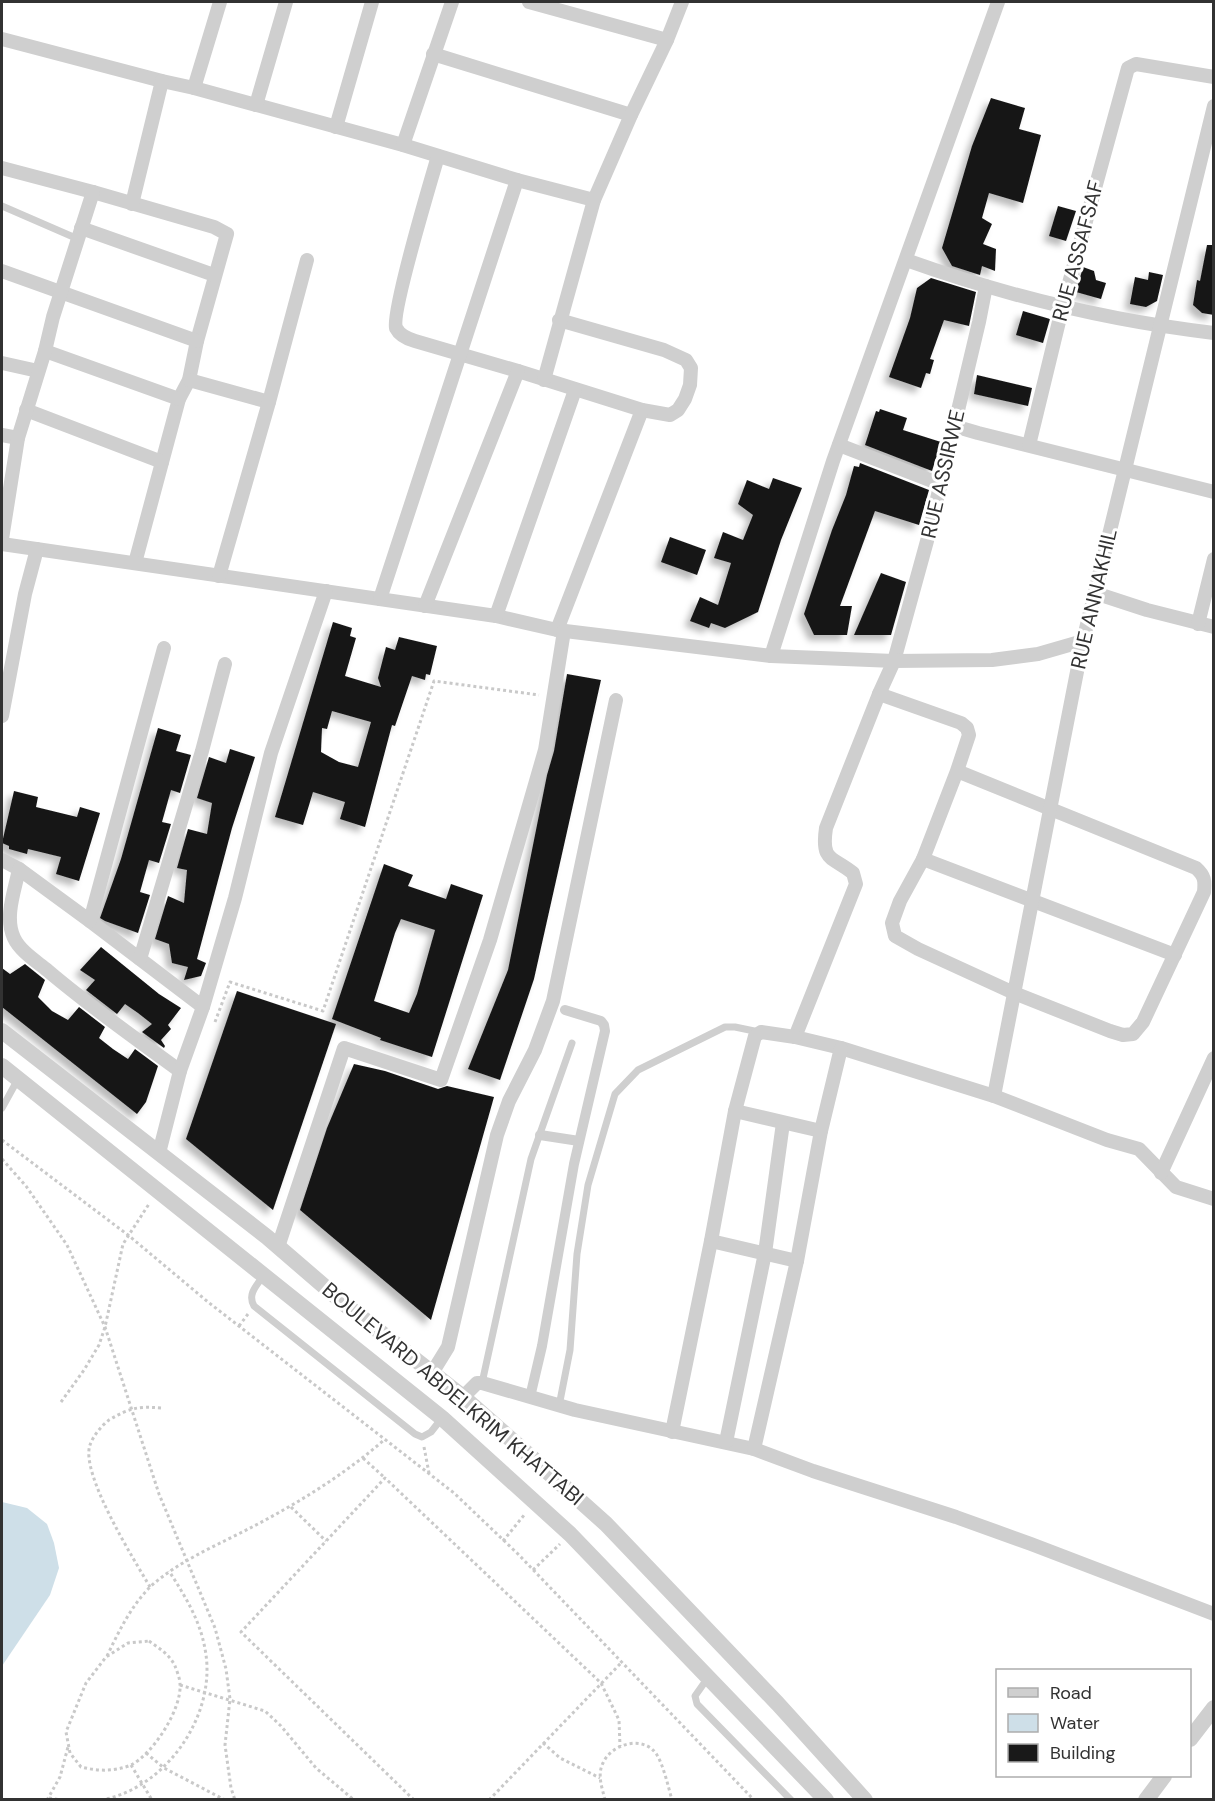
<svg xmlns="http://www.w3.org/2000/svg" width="1215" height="1801" viewBox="0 0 1215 1801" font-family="'DM Sans',sans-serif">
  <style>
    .water { fill: #cedfe8 }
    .building { fill: #191919; fill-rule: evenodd; filter: url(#shadow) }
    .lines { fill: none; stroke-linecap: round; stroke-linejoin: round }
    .path { stroke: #c9c9c9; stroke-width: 3; stroke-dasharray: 3 3; stroke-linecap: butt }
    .service { stroke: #cfcfcf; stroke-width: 7 }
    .pedestrian { stroke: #cfcfcf; stroke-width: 10 }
    .minor { stroke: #cfcfcf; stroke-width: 14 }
    .tertiary { stroke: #cfcfcf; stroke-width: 16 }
    .labels { text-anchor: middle; stroke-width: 6; stroke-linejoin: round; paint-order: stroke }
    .street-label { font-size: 21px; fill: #323232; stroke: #fff }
  </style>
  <defs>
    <filter id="shadow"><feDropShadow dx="-5.5" dy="5.5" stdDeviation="3" flood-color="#0004"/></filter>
  </defs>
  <rect width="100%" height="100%" fill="#fff"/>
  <path class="water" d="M2,1502L27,1508L47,1524L54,1543L59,1568L50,1595L2,1666Z"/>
  <g class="building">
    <path d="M991,98L1025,108L1019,129L1041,135L1023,203L989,193L982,218L992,224L983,244L996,249L995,271L982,266L980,275L952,266L942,248L972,146Z"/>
    <path d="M1058,206L1076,211L1066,241L1049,236Z"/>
    <path d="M1207,245H1214V315L1202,313L1193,305L1197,280L1200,281Z"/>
    <path d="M1083,267L1094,271L1096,280L1106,283L1101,299L1076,292Z"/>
    <path d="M1149,272L1163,275L1157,301L1146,307L1130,304L1135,277L1148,280Z"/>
    <path d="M931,278L976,292L969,326L944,320L930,359L934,360L930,374L926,373L921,388L889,377L910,318L917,288Z"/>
    <path d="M1023,311L1050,319L1043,343L1016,335Z"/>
    <path d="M977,375L1032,388L1028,406L974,394Z"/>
    <path d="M880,409L907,418L903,430L941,442L932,471L865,445L876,411L879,412Z"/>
    <path d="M860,463L929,490L919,525L875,511L840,606H852L847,635H814L804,614L832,530L846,495L854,466L859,467Z"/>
    <path d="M773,478L802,488L781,540L758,612L725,628L711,623L709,628L690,621L700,597L718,605L731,563L714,558L723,532L743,540L753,515L738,504L747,480L769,489Z"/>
    <path d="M670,537L706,550L697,575L661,562Z"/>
    <path d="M881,573L906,582L891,635H854Z"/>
    <path d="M333,622L352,628L350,636L356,638L345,676L381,687L378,678L386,647L395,650L399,637L437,646L430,675L426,674L425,680L412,676L395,726L392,725L365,827L340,819L345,802L313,792L303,825L275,817ZM332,711L371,722L358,767L339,762L321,752L322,728L327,729Z"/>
    <path d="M567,674L601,680L534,979L500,1080L468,1069L508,970L547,775L554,751Z"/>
    <path d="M158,728L181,735L176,751L191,755L180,793L171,790L162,822L171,824L159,863L149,860L140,892L150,895L138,933L105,921L100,918L121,859Z"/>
    <path d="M230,749L255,757L232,828L197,959L206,963L201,976L184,980L188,967L172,963L169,944L155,939L168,896L184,903L187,870L177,868L188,829L207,834L212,803L197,798L209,757L226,763Z"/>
    <path d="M14,791L38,797L36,807L77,817L80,807L100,813L79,881L56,874L61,857L28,849L27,854L9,849V846L2,843Z"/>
    <path d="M384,864L413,875L408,886L446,899L451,884L483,895L432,1057L380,1040L381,1038L332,1019ZM401,919L435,930L417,994L409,1013L374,1001L395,933Z"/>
    <path d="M101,947L159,994L181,1008L168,1025L171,1029L161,1040L165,1046L164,1048L142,1032L152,1024L138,1013L125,1004L117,1014L86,990L95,980L80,970Z"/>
    <path d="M25,964L45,980L38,997L52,1011L68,1020L79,1007L105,1027L99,1038L113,1049L128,1059L135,1049L158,1066L146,1102L137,1114L2,1007V968L10,974Z"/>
    <path d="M237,991L336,1024L273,1210L186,1139Z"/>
    <path d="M354,1064L385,1071L438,1089L447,1086L494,1097L431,1320L300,1210L327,1128Z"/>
  </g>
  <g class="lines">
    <g class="path">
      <path d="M215,1022L230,982L323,1011L434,681L539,695"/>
      <path d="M2,1140L128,1235L208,1302L454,1493L518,1554L754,1800"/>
      <path d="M2,1159L26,1186L67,1245L105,1327L159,1494L215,1628L226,1669L230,1699L225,1745L231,1788L235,1800"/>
      <path d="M239,1326L248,1314"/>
      <path d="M61,1402L84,1370L99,1345L105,1327L123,1244L149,1204"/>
      <path d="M424,1447L429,1473"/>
      <path d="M363,1458L385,1478"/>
      <path d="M291,1507L326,1541"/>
      <path d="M503,1541L525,1514"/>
      <path d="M533,1570L560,1544"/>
      <path d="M150,1587C135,1561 80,1474 90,1445C93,1436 102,1425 109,1420C129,1408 138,1406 161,1408"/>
      <path d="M149,1641C159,1648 170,1655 175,1666C177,1671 180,1679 180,1684C182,1709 153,1754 131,1765C114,1772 97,1771 81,1767L70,1753L66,1732L86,1683L106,1657L128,1643Z"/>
      <path d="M107,1656C119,1631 131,1606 151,1586C180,1560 220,1544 254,1526C300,1502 345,1474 384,1440"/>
      <path d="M180,1685L265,1711L281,1726L316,1768L354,1800"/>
      <path d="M543,1743L560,1758L600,1778"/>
      <path d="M146,1753L164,1768L225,1800"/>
      <path d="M131,1765L152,1800"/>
      <path d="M49,1798L61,1800"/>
      <path d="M47,1800L60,1777L68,1747"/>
      <path d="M101,1800C166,1789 218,1714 205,1649C200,1620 185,1596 169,1571"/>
      <path d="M414,1800L241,1632L385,1478L601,1683L619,1720L620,1746"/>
      <path d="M489,1800L622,1662"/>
      <path d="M605,1800C602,1787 597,1775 603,1763C611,1744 644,1734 657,1755C664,1767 668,1786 672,1800"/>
    </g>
    <g class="service">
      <path d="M2,206L78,239"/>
      <path d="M2,1108L18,1079"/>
      <path d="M264,1275C257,1285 247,1294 254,1306L415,1434L422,1437L431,1432L442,1418"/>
      <path d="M482,1383L531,1159L572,1043"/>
      <path d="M559,1406L570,1350L577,1254L588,1185L615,1094L638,1070L725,1027H735L759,1032"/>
      <path d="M707,1679L695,1696L697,1704L791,1800"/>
    </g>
    <g class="pedestrian">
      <path d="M540,1135L579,1141"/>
      <path d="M530,1397L542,1346L574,1164L605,1031L604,1025L601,1021L565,1010"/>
    </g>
    <g class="minor">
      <path d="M529,2L667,40"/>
      <path d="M2,39L162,81L194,88L403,145L517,180L594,200"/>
      <path d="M433,54L631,115"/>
      <path d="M194,88L220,2"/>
      <path d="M256,105L286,2"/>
      <path d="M336,127L372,2"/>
      <path d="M403,145L452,2"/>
      <path d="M438,156C431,180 391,313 396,328C400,336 408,339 415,341L518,371L642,410L670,415L678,410L685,399L690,385L691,368L686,360L664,350L559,320"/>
      <path d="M2,168L93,192L214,227L227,234L197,341L189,380L179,399L135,563"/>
      <path d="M132,204L162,81"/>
      <path d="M81,228L214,275"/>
      <path d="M906,260C1004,295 1110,321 1214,333"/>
      <path d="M2,271L197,341"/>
      <path d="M986,286L979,322L927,541L894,661L879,694L826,828C821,862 832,856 853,873L856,884L795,1037L841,1048L994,1096L1107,1140L1139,1149L1176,1187L1214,1199"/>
      <path d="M45,351L179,399"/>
      <path d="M2,363L38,371"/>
      <path d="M189,380L269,402"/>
      <path d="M544,380L594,200L631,115L667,40L682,2"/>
      <path d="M26,410L162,462"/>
      <path d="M954,426L978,433L1214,492"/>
      <path d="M2,435L18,438"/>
      <path d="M839,445L940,484"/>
      <path d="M1029,445L1063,305L1128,68L1136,64L1214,77"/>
      <path d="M2,539L18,438L45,351L53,317L93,192"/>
      <path d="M2,544L496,616L557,630L771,656L894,661L992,660L1038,654L1083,641"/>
      <path d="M219,576L269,402L307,260"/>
      <path d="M1095,593L1147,610L1214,627"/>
      <path d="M380,599L517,180"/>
      <path d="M425,606L518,371"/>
      <path d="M496,616L575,390"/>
      <path d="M1198,624L1214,559"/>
      <path d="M557,630L642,410"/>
      <path d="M771,656L833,461L998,2"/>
      <path d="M879,694L961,723L967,728L969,735L957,771L923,859L900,901L892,923L895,936L918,949L1014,993L1110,1031L1123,1035L1133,1034L1143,1022L1204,892C1205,881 1205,876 1196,868L957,771"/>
      <path d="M2,716L25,594L37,549"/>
      <path d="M923,859L1175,955"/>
      <path d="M2,860L19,869L90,921L203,1007"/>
      <path d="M19,869C15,890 4,917 14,938C20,951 36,961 47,970C89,1006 135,1038 180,1071"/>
      <path d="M90,921L164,648"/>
      <path d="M140,959L202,751L225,664"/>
      <path d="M994,1096L1083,641L1214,106"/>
      <path d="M735,1111L821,1131"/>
      <path d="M159,1153L180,1071L203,1007L235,898L271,753L326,591"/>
      <path d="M1161,1173L1214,1058"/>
      <path d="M711,1241L797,1261"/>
      <path d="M278,1247L344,1048L441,1080L490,940L545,750L564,631"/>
      <path d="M432,1373L448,1347L497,1135L509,1101L535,1050L553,1001L616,700"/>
      <path d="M463,1397L477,1383H482L575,1410L754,1449L813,1471L956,1517L1031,1544L1214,1614"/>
      <path d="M672,1432L711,1241L735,1111L755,1036L761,1032L795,1037"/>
      <path d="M726,1442L765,1253L783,1123"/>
      <path d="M754,1449L797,1261L821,1131L841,1048"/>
    </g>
    <g class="tertiary">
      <path d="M2,1031L267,1237L347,1306L463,1397L531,1457L606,1524L778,1704L865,1800"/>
      <path d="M2,1066L442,1418L570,1534L826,1800"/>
      <path d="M1190,1739L1214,1708"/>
      <path d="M1146,1800L1164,1776"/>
    </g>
  </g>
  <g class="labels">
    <g class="street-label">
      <text transform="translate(1078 251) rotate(-75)" y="7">RUE ASSAFSAF</text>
      <text transform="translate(943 474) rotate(-77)" y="7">RUE ASSIRWE</text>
      <text transform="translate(1094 599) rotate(-77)" y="7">RUE ANNAKHIL</text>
      <text transform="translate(453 1394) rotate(40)" y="7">BOULEVARD ABDELKRIM KHATTABI</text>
    </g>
  </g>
  <rect width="1215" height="1801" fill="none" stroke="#323232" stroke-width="6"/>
  <rect x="996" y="1669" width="195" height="108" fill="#ffffff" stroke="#adadad" stroke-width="1.5"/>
  <rect x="1008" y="1688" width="30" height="9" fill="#cfcfcf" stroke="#adadad" stroke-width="1.5"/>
  <text x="1050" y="1699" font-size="18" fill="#323232">Road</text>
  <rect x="1008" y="1714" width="30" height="18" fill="#cedfe8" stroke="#adadad" stroke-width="1.5"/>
  <text x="1050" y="1729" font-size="18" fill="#323232">Water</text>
  <rect x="1008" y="1744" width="30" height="18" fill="#191919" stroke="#adadad" stroke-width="1.5"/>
  <text x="1050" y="1759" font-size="18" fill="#323232">Building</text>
</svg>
